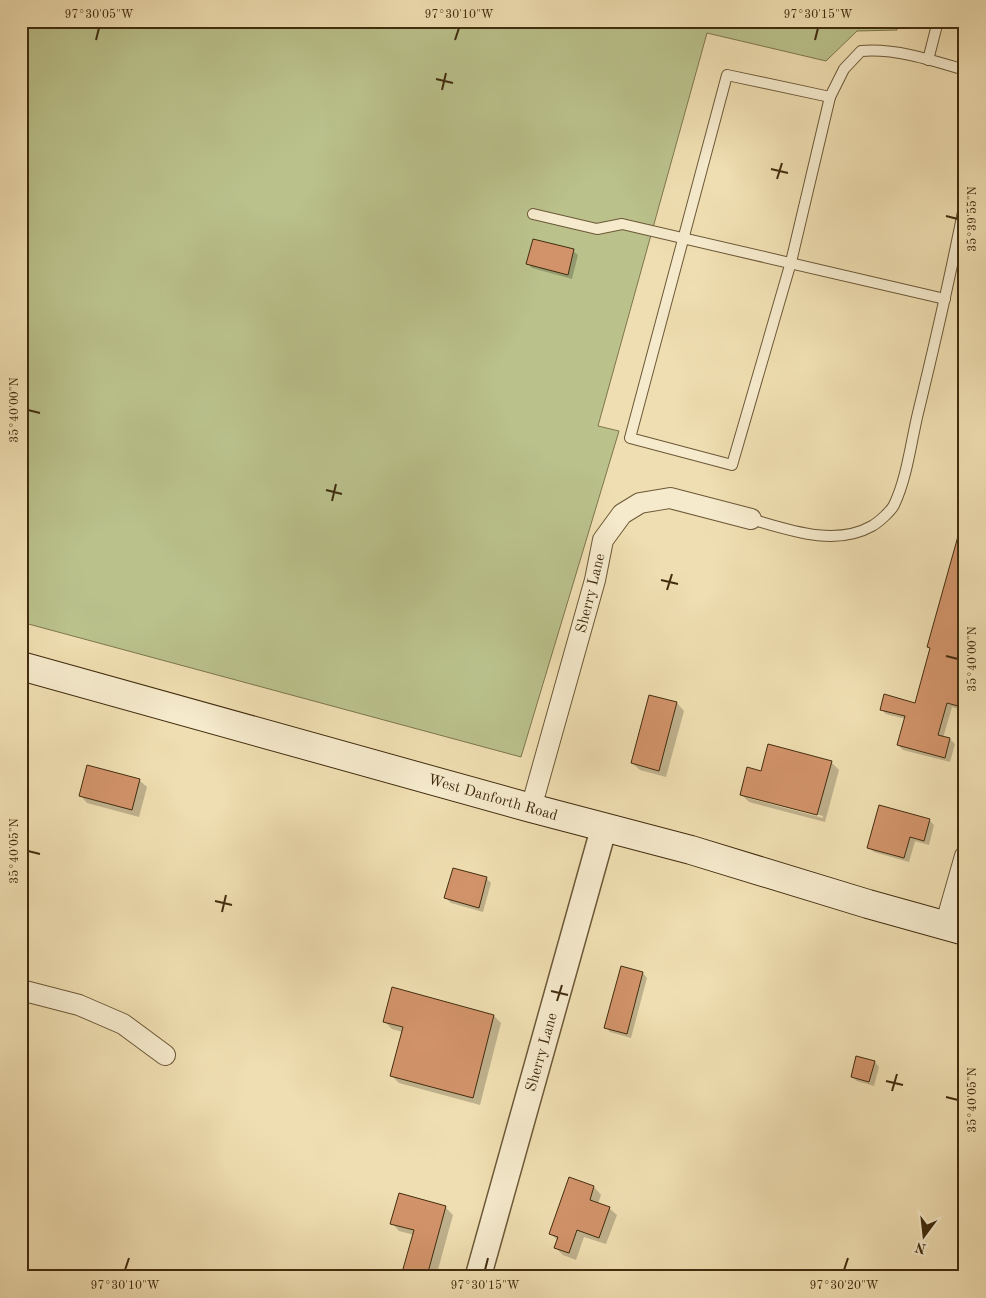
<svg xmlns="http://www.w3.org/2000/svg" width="986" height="1298" viewBox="0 0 986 1298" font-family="'Old Standard TT',serif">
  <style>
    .green { fill: #bac18b; stroke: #7e764c }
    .shadow { fill: #0003; fill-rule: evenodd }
    .building { fill: #d2936a; stroke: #412c0e }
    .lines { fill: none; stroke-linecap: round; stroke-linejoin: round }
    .service-casing { stroke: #6c5837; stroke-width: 12 }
    .minor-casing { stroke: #6c5837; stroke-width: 22 }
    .tertiary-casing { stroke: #6c5837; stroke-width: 28 }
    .secondary-casing { stroke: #412c0e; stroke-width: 30 }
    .service { stroke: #f5eacc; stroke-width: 10 }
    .minor { stroke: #f5eacc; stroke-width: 20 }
    .tertiary { stroke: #f5eacc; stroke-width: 25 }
    .secondary { stroke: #f5eacc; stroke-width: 28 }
    .ticks { fill: none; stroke: #412c0e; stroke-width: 2 }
    .labels { text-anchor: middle; stroke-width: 4; stroke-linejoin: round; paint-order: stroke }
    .street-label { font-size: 15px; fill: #412c0e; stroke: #f5eacc }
    .neatline { fill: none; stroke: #412c0e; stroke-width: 2 }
    .ticks-label { font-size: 12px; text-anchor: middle; fill: #412c0e }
  </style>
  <rect width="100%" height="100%" fill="#efdeb1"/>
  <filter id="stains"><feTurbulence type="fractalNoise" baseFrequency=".004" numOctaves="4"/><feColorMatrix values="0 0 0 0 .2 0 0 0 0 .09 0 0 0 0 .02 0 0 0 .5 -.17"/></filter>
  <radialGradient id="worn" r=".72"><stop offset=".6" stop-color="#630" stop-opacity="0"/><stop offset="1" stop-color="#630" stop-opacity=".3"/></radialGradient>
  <path class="green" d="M21,21H900L897,30L857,31L826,61L707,33L598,426L619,431L521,757L21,622Z"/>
  <g class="shadow">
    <path d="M573,251L578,255L572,279L532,268L528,264Z"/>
    <path d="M965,510V702L963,710L952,707L943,738L950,739L955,744L950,762L903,750L898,745L906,719L886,714L881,709L916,704L931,649L928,647L960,533L957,530L961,514L963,515Z"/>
    <path d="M650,696L677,703L684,711L666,777L640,770L632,763Z"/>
    <path d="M831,762L839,770L825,822L749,802L741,794ZM748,796L823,816V818L748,798Z"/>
    <path d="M139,780L147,787L139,817L87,803L80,795Z"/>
    <path d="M929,820L934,825L929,845L915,841L909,862L874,852L869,848Z"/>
    <path d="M486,878L491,883L483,912L451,903L446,898Z"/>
    <path d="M643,973L647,978L631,1038L610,1032L606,1027Z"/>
    <path d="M494,1016L501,1023L480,1105L399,1083L392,1076L403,1032L392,1029L384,1021Z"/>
    <path d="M875,1062L879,1067L874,1086L857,1081L852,1077Z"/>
    <path d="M594,1187L601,1195L598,1204L609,1208L617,1215L606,1244L584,1237L576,1260L563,1255L556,1248L558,1241L550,1233Z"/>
    <path d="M445,1207L453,1215L436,1277L412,1276L404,1269L414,1235L399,1231L392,1223Z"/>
  </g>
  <g class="building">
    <path d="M533,239L574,249L568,275L526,264Z"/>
    <path d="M960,529H965V680L958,706L947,703L938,735L950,738L945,758L897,745L905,716L880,710L884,694L915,703L930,648L927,647Z"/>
    <path d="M649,695L677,702L659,771L631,763Z"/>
    <path d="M768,744L832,761L817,815L740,795L747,767L761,771Z"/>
    <path d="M87,765L140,779L132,810L79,796Z"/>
    <path d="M879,805L930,819L924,841L910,837L904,858L867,848Z"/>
    <path d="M453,868L487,877L479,908L444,898Z"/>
    <path d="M621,966L643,972L627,1034L604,1028Z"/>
    <path d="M392,987L494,1015L473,1098L390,1076L403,1027L383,1022Z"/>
    <path d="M856,1056L875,1061L869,1082L851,1077Z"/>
    <path d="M569,1177L594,1186L590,1200L610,1207L599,1238L577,1230L569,1253L554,1248L558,1237L549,1234Z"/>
    <path d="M399,1193L446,1206L427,1276L403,1269L414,1230L390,1224Z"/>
  </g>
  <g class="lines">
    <defs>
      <g id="service">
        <path d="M928,60L938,21"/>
        <path d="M727,75L830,97L791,262L732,465L630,438Z"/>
        <path d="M830,97L844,69L861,51C895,48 932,60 965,70"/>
        <path d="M533,214L597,229L622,224L945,299"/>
        <path d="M751,519C789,530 835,547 872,526C879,522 891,511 894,505C907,478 911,442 918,413C935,343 951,273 965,202"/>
      </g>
      <g id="minor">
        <path d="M531,808L595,580L603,540L622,514L640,503L670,498L751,519"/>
        <path d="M945,926L965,856"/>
        <path d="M21,990L79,1005L123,1024L165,1055"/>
      </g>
      <path id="tertiary" d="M478,1277L604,827"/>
      <path id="secondary" d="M21,666L531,808L691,850L868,904L965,931"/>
    </defs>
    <use href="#service" class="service-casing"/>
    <use href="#minor" class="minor-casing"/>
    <use href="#tertiary" class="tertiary-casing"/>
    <use href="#secondary" class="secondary-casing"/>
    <use href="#service" class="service"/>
    <use href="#minor" class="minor"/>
    <use href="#tertiary" class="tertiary"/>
    <use href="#secondary" class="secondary"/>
  </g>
  <path class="ticks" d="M96,40L99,28M455,40L459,28M815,40L818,28M436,79L453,83M442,90L446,73M771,169L788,173M777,179L782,163M946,216L958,219M28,410L40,413M326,490L342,494M332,501L336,484M661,580L678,584M667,590L672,574M946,656L958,659M28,851L40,854M215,901L232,905M222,912L226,895M551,991L568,995M557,1001L562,985M886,1081L903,1085M892,1091L897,1074M946,1097L958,1100M125,1270L129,1258M485,1270L488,1258M844,1270L848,1258"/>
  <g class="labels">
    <g class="street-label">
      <text transform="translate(590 593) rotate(-76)" y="5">Sherry Lane</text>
      <text transform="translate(493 797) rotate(16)" y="5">West Danforth Road</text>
      <text transform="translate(541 1052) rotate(-74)" y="5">Sherry Lane</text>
    </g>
  </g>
  <rect width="986" height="1298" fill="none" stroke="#efdeb1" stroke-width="55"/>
  <g transform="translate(924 1236) rotate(195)" stroke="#f5eacc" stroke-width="4" paint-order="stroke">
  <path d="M0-4L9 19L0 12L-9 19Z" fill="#412c0e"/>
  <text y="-8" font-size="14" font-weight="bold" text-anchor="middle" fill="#412c0e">N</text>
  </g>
  <rect x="28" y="28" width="930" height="1242" class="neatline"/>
  <g class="ticks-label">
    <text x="99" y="18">97°30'05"W</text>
    <text x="459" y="18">97°30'10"W</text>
    <text x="818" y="18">97°30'15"W</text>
    <text transform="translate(972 219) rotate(-90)" y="4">35°39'55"N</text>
    <text transform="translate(14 410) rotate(-90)" y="4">35°40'00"N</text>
    <text transform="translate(972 659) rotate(-90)" y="4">35°40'00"N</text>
    <text transform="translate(14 851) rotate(-90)" y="4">35°40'05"N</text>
    <text transform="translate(972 1100) rotate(-90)" y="4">35°40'05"N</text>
    <text x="125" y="1289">97°30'10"W</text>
    <text x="485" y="1289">97°30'15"W</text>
    <text x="844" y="1289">97°30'20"W</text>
  </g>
  <rect width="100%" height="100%" filter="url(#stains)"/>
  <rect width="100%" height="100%" fill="url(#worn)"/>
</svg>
